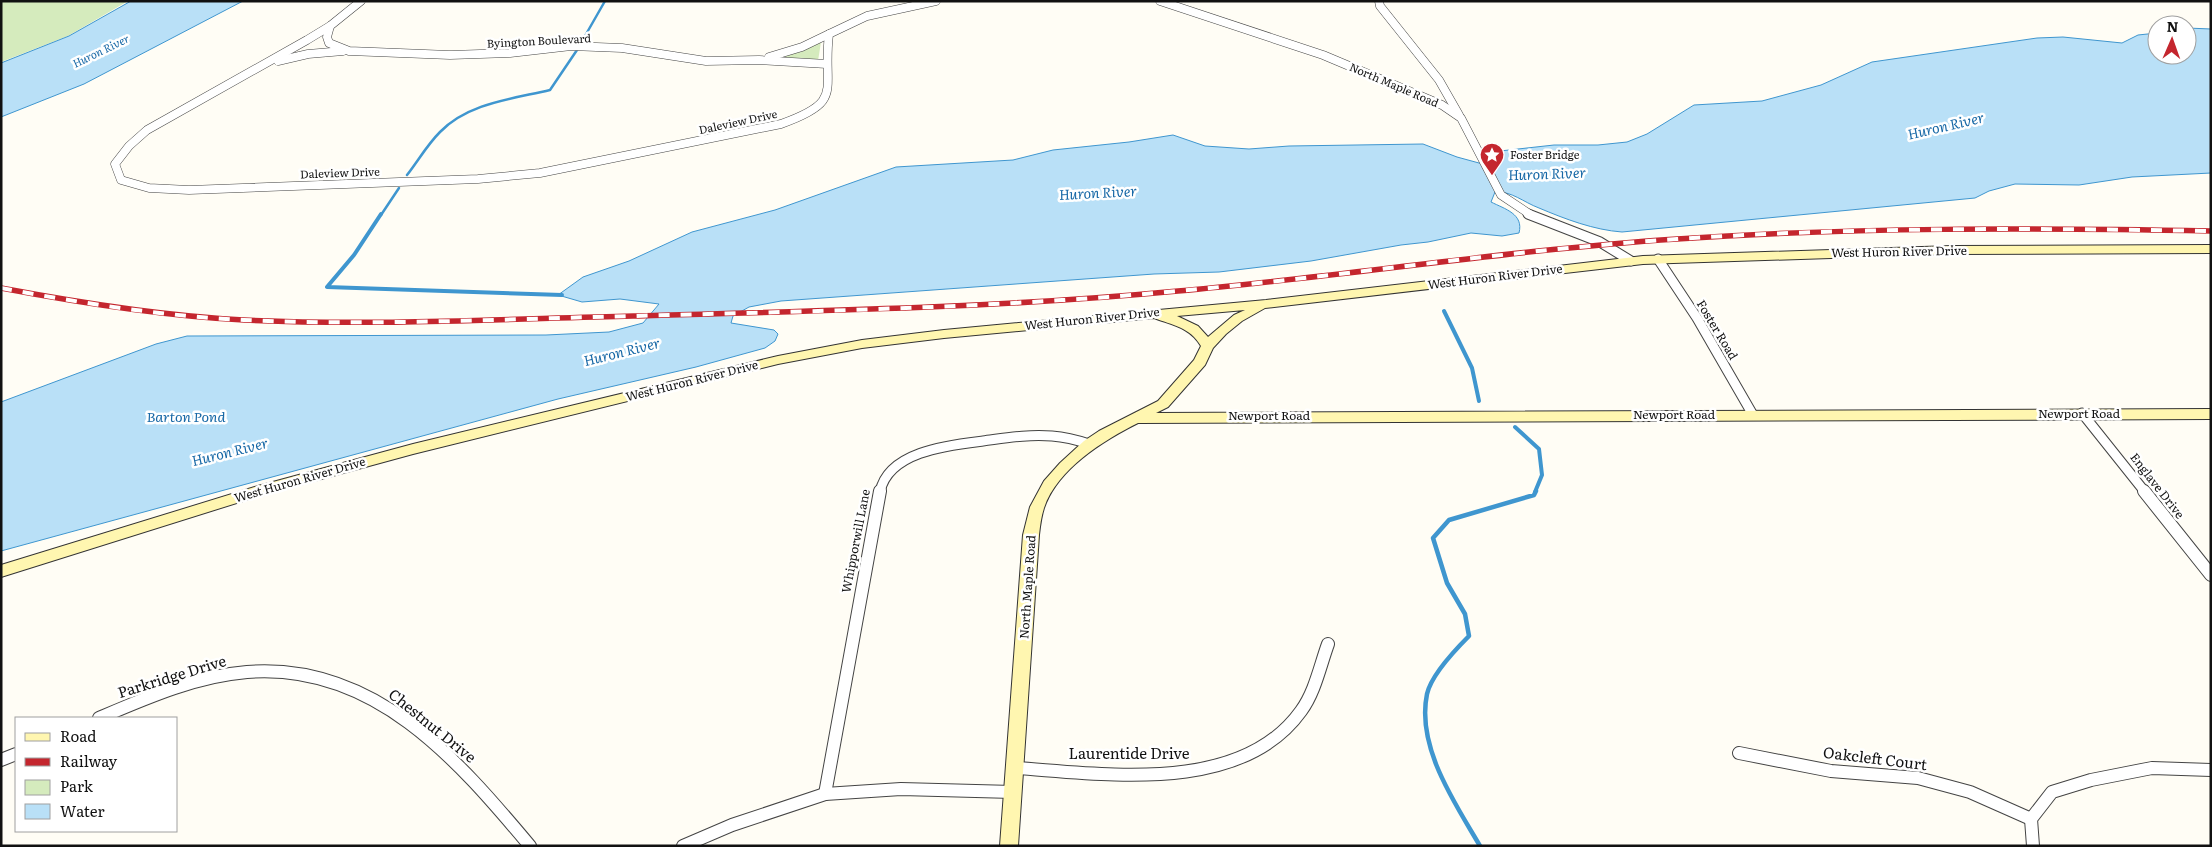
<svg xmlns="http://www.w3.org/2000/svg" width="2212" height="847" viewBox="0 0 2212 847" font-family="Literata,serif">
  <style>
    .green { fill: #d5ebbd }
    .water { fill: #b9e0f7; stroke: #3f96cf }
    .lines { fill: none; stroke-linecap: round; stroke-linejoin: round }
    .stream-far2 { stroke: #3f96cf; stroke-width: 2.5 }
    .stream-far1 { stroke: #3f96cf; stroke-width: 4 }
    .stream { stroke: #3f96cf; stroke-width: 4.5 }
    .street-far2-casing { stroke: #444; stroke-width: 9 }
    .street-far1-casing { stroke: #444; stroke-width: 11 }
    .street-casing { stroke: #444; stroke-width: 14 }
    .secondary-casing { stroke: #333; stroke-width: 2 }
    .street-far2 { stroke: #fff; stroke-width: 8 }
    .street-far1 { stroke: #fff; stroke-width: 9 }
    .street { stroke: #fff; stroke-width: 12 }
    .secondary { fill: #fff6b0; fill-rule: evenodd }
    .rail-casing { stroke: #c4262e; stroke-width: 5.5 }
    .rail { stroke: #fff; stroke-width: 4; stroke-dasharray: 11; stroke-linecap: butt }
    .labels { text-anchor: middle; stroke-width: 5; stroke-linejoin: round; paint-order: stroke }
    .far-street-label { font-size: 11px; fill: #111; stroke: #fff }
    .far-water-label { font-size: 11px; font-style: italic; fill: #1768a6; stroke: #fff }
    .far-poi-label { font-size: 11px; fill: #111; stroke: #fff; text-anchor: start }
    .street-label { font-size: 12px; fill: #111; stroke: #fff }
    .water-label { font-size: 14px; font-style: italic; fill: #1768a6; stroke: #fff }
    .near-street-label { font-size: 15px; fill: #111; stroke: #fff }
  </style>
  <rect width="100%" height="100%" fill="#fffdf5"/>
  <g class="green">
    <path d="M1,1H128L68,36L1,62Z"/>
    <path d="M821,42L818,61L781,57Z"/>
  </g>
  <g class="water">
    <path d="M131,1H243L84,84L1,117V63L69,36Z"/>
    <path d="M2187,28L2211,29V173L2132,177L2079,185L2015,184L1989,191L1975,198L1622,232C1594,230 1565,219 1539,208C1523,202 1512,191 1495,192L1491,202C1505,209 1524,214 1519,233L1502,236L1471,233L1428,242L1401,245L1311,261L1219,272L1154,274L781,301L749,307L733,316L731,323L774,330L778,334L775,341L765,348L696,367L558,399L1,551V402L156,344L187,336L546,335L609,332L643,323L659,304L620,299L582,302L558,295L583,277L629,261L692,232L775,210L896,167L1013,160L1053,150L1129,142L1173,135L1205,146L1249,149L1289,146L1423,144L1457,157L1479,163H1490L1500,151L1554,145H1598L1627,142L1647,134L1694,105L1762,101L1821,85L1872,62L2037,38L2063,37L2122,43L2138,35L2157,33V55H2187Z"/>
  </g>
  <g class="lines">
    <g class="stream-far2">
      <path d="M581,43L605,1"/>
      <path d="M407,175C418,161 427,145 440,132C468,103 512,99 550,90L577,50"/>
      <path d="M381,215L399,188"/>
    </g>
    <g class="stream-far1">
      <path d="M381,214L354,255L327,287L562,295"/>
      <path d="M1444,311L1472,368L1479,401"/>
      <path d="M1515,427L1539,449L1542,475L1535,492"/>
    </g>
    <path class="stream" d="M1480,846C1455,803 1416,747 1427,694C1431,676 1456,649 1469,636L1465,614L1447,583L1433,538L1449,520L1534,495L1536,491"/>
    <defs>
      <g id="street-far2">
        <path d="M361,1L330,26L307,40L147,130L129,146L115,164L121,180L149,188L189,190L478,179L540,173L781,124C846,101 822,91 829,34L867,16L936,1"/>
        <path d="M1160,1L1323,55L1442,105L1461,118L1501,195L1531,215"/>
        <path d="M1379,1L1380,6L1439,80L1459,115"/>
        <path d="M330,26L327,37L329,43L349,51L450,55L510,53L571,46L622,48L706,61L759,60L827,64"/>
        <path d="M769,57L802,47L829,34"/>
        <path d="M278,61L308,54L343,51"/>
      </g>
      <g id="street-far1">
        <path d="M1528,214L1600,242L1631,261"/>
        <path d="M1658,259L1697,318L1753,415"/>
        <path d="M2082,413L2145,492"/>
        <path d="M880,492C888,451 950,445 983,441C1006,438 1028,434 1052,436C1065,437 1077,440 1089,444"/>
      </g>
      <g id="street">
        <path d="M2144,491L2211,575"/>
        <path d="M99,718C146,698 196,676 247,672C374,662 457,759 530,846"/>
        <path d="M1739,753L1831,771L1918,778L1970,792L2031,819"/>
        <path d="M1,760L16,754"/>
        <path d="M1016,768C1106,774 1241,795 1301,711C1315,692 1320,666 1328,644"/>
        <path d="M825,794L880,491"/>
        <path d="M683,846L732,825L825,794L901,789L1013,792"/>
        <path d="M2033,846L2031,819L2052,792L2091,780L2152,768L2211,770"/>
      </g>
      <path id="secondary" d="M2211,245V253L1952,254L1643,264L1265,308L1242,321L1226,334L1213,348L1205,365L1168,407L1156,413L2211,409V419L1138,423C1104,440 1057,469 1044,508C1041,517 1040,526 1039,535L1018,846H1000L1023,535L1030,507L1044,481L1060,463L1084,441L1099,431L1158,401L1194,360L1201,346C1190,327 1172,325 1154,318L944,338L862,348L778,364L413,454L259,496L1,577V565L258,486L413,444L778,356L862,340L944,330L1266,300L1643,256L1952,246ZM1245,310L1234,315L1208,337L1198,326L1177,316Z"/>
    </defs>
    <use href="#street-far2" class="street-far2-casing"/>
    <use href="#street-far1" class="street-far1-casing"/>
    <use href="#street" class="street-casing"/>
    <use href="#secondary" class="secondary-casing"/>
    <use href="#street-far2" class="street-far2"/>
    <use href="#street-far1" class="street-far1"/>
    <use href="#street" class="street"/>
    <use href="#secondary" class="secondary"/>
    <defs>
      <path id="rail" d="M1,288C81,303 162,316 244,320C373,326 504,319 633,316C815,311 997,308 1178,291C1345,276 1510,250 1677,239C1855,227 2033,228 2211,231"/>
    </defs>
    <use href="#rail" class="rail-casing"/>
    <use href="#rail" class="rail"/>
  </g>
  <defs>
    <symbol id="sight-pin" viewBox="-11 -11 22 30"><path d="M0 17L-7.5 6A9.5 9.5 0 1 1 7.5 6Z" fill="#c4262e" stroke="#fff"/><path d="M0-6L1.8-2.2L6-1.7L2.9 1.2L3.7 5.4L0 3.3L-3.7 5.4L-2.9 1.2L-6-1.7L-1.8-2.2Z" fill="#fff"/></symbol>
  </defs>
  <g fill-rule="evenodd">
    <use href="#sight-pin" x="1478" y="141" width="28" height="38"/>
  </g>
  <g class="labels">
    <g class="far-street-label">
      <text transform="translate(539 41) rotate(-3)" y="4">Byington Boulevard</text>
      <text transform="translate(1394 85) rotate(23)" y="4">North Maple Road</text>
      <text transform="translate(738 122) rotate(-12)" y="4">Daleview Drive</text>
      <text transform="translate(340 173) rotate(-2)" y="4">Daleview Drive</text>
    </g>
    <g class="far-water-label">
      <text transform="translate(101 51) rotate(-26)" y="4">Huron River</text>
    </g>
    <g class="far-poi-label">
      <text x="1510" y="159">Foster Bridge</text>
    </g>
    <g class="street-label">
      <text transform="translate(1899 252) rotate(-1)" y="4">West Huron River Drive</text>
      <text transform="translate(1495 277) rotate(-7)" y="4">West Huron River Drive</text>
      <text transform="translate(1092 319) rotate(-6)" y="4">West Huron River Drive</text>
      <text transform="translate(1717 330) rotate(59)" y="4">Foster Road</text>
      <text transform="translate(692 381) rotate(-14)" y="4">West Huron River Drive</text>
      <text x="2079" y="418">Newport Road</text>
      <text x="1674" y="419">Newport Road</text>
      <text x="1269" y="420">Newport Road</text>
      <text transform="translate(300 480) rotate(-16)" y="4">West Huron River Drive</text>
      <text transform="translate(2157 486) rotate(52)" y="4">Englave Drive</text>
      <text transform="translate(856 541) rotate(-79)" y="4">Whipporwill Lane</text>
      <text transform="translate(1028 587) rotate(-86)" y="4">North Maple Road</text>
    </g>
    <g class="water-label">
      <text transform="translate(1946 126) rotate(-13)" y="5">Huron River</text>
      <text transform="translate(1547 174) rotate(-2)" y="5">Huron River</text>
      <text transform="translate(1098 193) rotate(-3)" y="5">Huron River</text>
      <text transform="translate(622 352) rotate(-14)" y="5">Huron River</text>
      <text x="186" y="422">Barton Pond</text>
      <text transform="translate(230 452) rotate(-14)" y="5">Huron River</text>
    </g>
    <g class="near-street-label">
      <text transform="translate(172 677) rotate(-17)" y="5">Parkridge Drive</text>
      <text transform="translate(432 726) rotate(39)" y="5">Chestnut Drive</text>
      <text x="1129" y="759">Laurentide Drive</text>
      <text transform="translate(1875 759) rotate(7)" y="5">Oakcleft Court</text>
    </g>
  </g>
  <rect width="2212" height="847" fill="none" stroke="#111111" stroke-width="5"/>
  <rect x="15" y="717" width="162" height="115" fill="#ffffff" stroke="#a0a0a0"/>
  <rect x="25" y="733" width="25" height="8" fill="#fff6b0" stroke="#a0a0a0"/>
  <text x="60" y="742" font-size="15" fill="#111111">Road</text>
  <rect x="25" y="758" width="25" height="8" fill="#c4262e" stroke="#a0a0a0"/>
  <text x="60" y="767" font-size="15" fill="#111111">Railway</text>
  <rect x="25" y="780" width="25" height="15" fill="#d5ebbd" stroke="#a0a0a0"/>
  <text x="60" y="792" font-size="15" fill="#111111">Park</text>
  <rect x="25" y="804" width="25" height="15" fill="#b9e0f7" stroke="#a0a0a0"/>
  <text x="60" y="817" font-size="15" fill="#111111">Water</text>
  <g transform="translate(2172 40) rotate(2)"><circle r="24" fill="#ffffff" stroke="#a0a0a0"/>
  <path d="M0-4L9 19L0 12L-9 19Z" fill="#c4262e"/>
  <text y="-8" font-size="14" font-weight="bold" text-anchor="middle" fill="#111111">N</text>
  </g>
</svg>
